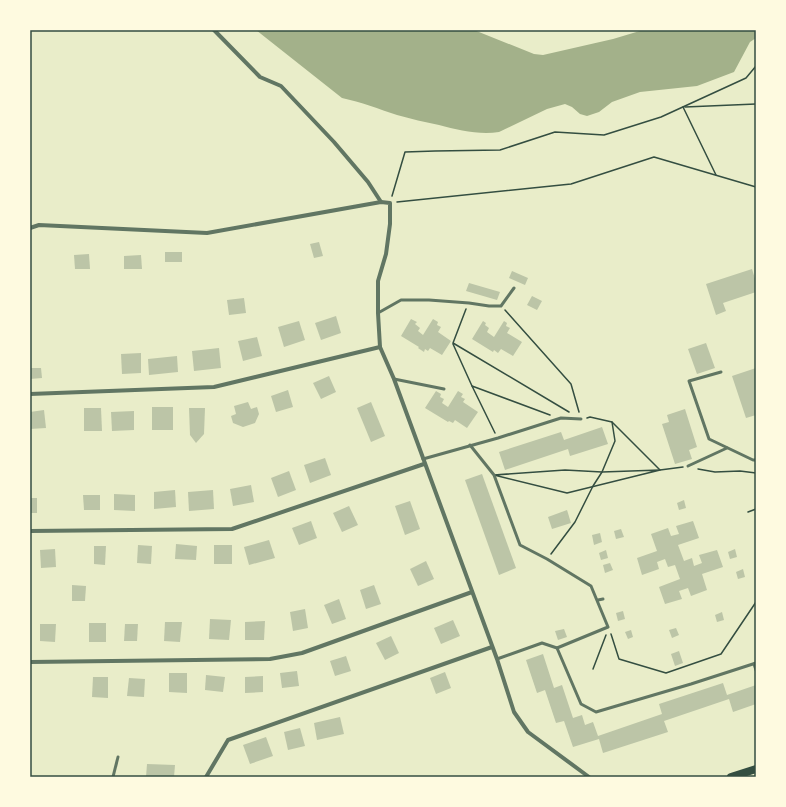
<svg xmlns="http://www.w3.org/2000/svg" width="786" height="807" viewBox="0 0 786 807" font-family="'Alegreya Sans',sans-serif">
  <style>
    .water { fill: #a3b18a }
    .building { fill: #bcc5a7 }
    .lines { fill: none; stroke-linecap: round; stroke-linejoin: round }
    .path { stroke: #344e41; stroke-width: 1.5 }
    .service { stroke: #617663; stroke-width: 3 }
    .minor { stroke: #617663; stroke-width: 4 }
    .secondary { stroke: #344e41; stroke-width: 8 }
    .neatline { fill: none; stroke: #344e41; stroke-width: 1.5 }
  </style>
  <rect width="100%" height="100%" fill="#e9edc9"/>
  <path class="water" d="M256,30H474L534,54L543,55L613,39L643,30H756V38L750,42L734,72L697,86L640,92L612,102L599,112L587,116L580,114L572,107L565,104L547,109L499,132C479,135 458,130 439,125C425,122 411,119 397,115C379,109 361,102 342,98Z"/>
  <g class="building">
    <path d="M319,242L323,256L314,258L310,244Z"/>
    <rect x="165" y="252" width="17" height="10"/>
    <path d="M89,254L90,269H75L74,255Z"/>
    <path d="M141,255L142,269H124V256Z"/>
    <path d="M752,269L756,282V292L723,303L726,311L716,315L706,284Z"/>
    <path d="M512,271L528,278L525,285L509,278Z"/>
    <path d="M469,283L500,292L497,300L466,291Z"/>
    <path d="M532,296L542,301L537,310L527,305Z"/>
    <path d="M244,298L246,313L229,315L227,300Z"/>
    <path d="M336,316L341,333L321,340L315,323Z"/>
    <path d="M411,319L417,322L415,324L420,328L418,331L423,335L433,319L438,322L437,325L441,327L438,332L451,341L442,355L430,348L428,351L425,349L424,352L418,348L419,347L401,336Z"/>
    <path d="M299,321L305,340L284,347L278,327Z"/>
    <path d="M483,321L486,323L485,325L489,328L487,332L494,337L504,321L507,323L506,326L510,328L507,333L522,342L513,356L501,349L498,353L494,350L493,352L472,339Z"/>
    <path d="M257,337L262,356L243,361L238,341Z"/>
    <path d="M706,343L715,368L697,374L688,349Z"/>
    <path d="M219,348L221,368L194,371L192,351Z"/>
    <path d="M141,353V373L122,374L121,354Z"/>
    <path d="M177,356L178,372L149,375L148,359Z"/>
    <path d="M30,368H41L42,378L30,379Z"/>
    <path d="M756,368V415L746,418L732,376Z"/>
    <path d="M329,376L336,392L321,399L313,383Z"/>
    <path d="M288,390L293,407L276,412L271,396Z"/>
    <path d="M436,391L441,394L440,397L444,399L442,403L448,407L458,391L463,394L461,397L465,399L463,402L478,412L467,428L455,420L453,423L449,421L448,422L425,408Z"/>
    <path d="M248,402L251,409L257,407L259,414L255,423L243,427L233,423L231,416L236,414L234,406Z"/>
    <path d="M371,402L385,436L371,442L357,408Z"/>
    <rect x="152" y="407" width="21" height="23"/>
    <path d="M84,408H101L102,431H84Z"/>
    <path d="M189,408H205L204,434L196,443L190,435Z"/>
    <path d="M685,409L697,447L689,450L692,459L675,464L662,424L669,422L667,415Z"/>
    <path d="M44,410L46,428L30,429V412Z"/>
    <path d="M134,411V430L112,431L111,412Z"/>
    <path d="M602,427L608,444L570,456L568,449L505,470L499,452L561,432L564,440Z"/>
    <path d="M325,458L331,475L310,483L304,465Z"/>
    <path d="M289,471L296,490L278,497L271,478Z"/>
    <path d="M482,474L516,568L499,575L465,480Z"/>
    <path d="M251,485L254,502L233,506L230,489Z"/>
    <path d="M175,490L176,507L154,509V492Z"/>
    <path d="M213,490L214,509L189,511L188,492Z"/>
    <path d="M114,494L135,495V511L114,510Z"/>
    <path d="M83,495H100V510H84Z"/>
    <rect x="30" y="498" width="7" height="15"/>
    <path d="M684,500L686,508L679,510L677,503Z"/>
    <path d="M410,501L420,529L405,535L395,506Z"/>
    <path d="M349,506L358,525L342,532L333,513Z"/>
    <path d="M567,510L571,523L552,529L548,517Z"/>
    <path d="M311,521L317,538L299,545L292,528Z"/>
    <path d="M693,521L699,538L678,545L684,561L692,558L694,566L702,563L699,555L717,550L723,567L702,574L707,590L691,596L688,588L679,591L682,599L665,604L659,587L680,579L675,565L668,567L665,559L657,562L659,569L642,575L637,558L657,551L651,534L668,528L671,536L679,534L676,526Z"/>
    <path d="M621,529L624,537L616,539L614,531Z"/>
    <path d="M600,533L602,542L594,545L592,535Z"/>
    <path d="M269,540L275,558L249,565L244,547Z"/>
    <path d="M176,544L197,546L196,560L175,559Z"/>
    <path d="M138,545L152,546L151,564L137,563Z"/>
    <rect x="214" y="545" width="18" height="19"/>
    <path d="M94,546H106L105,565L94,564Z"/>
    <path d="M55,549L56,567L41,568L40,550Z"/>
    <path d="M735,549L737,557L730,559L728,552Z"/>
    <path d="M606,550L608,558L601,560L599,553Z"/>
    <path d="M426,561L434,579L418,586L410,569Z"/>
    <path d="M610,563L613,570L605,573L603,565Z"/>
    <path d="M743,569L745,577L738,579L736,572Z"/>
    <path d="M72,585L86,586L85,601H72Z"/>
    <path d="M374,585L381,604L366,609L360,590Z"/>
    <path d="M339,599L346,619L332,624L324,605Z"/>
    <path d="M305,609L308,628L293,631L290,612Z"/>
    <path d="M623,611L625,619L618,621L616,613Z"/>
    <path d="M722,612L724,620L717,622L715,615Z"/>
    <path d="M210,619L231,620L229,640L209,639Z"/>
    <path d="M453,620L460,636L441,644L434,628Z"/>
    <path d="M265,621L264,640H245V622Z"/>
    <path d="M165,622H182L180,642L164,641Z"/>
    <rect x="89" y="623" width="17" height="19"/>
    <path d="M40,624H56L55,642L40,641Z"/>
    <path d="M125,624H138L137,641H124Z"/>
    <path d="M676,628L679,635L672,638L669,630Z"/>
    <path d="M564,629L567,637L558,640L555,631Z"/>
    <path d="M631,630L633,637L628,639L625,632Z"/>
    <path d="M391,636L399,653L385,660L376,643Z"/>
    <path d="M679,651L683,663L675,666L671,654Z"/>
    <path d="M543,654L554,688L562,685L573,718L582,715L585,725L593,722L598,736L662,714L659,704L723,683L727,695L756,685V704L733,712L729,699L664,721L668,732L603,753L599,739L573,747L564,721L556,723L545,690L537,693L526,660Z"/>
    <path d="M346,656L351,671L335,676L330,661Z"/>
    <path d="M297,671L299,686L282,688L280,673Z"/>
    <path d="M445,672L451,688L436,694L430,678Z"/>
    <path d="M169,673H187V693L169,692Z"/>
    <path d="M206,675L225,677L223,692L205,690Z"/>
    <path d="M263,676V692L245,693V677Z"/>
    <path d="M93,677H108V698L92,697Z"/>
    <path d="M129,678L145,679L144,697L127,696Z"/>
    <path d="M340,717L344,734L317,740L314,723Z"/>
    <path d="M300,728L305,746L288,750L284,732Z"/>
    <path d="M266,737L273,756L250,764L243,745Z"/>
    <path d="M147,764L175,765L174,777H146Z"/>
  </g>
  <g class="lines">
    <g class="path">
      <path d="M683,107L716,175"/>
      <path d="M685,107L756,104"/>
      <path d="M392,196L405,152L435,151L500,150L555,132L604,135L661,117L746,78L756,66"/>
      <path d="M397,202L571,184L654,157L756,187"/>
      <path d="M466,309L453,343L569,412"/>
      <path d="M505,310L571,384L579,412"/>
      <path d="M453,344L472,386"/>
      <path d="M587,418L590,417L612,422L660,470L683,467"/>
      <path d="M495,433L472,386L550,415"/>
      <path d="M698,469L715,472L740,471L756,473"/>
      <path d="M565,470L602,472L660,470L567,493L494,475Z"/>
      <path d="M748,512L756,509"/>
      <path d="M551,554L575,522L593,486L602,472L615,441L612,422"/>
      <path d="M611,634L619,659L666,673L721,654L756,602"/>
      <path d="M593,669L606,635"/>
    </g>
    <g class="service">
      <path d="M378,313L401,300H429L469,303L489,306H501L514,288"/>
      <path d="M721,372L689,381L709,439L753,460H756"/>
      <path d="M394,379L444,389"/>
      <path d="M470,445L494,475L520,545L547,559L591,586L608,627L557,648L581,704L596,712L691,684L756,663"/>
      <path d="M423,459L498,438L561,418L581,419"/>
      <path d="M688,466L727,448"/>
      <path d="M598,600L603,599"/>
      <path d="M497,659L542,643L557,648"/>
      <path d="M754,664L756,670"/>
      <path d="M113,777L118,757"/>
    </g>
    <g class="minor">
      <path d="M214,30L260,77L281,86L334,142L368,182L381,202"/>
      <path d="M30,228L39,225L207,233L381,202L390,203V224L386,254L378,281V313L380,347L394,379L497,659L514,712L528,732L589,777"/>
      <path d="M30,394L214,387L380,347"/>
      <path d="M30,531L232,529L424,464"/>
      <path d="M30,662L270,659L302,653L472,592"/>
      <path d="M206,777L228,740L492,647"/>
    </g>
    <path class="secondary" d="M731,777L756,769"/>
  </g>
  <rect width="786" height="807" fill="none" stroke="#fefae0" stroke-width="62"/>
  <rect x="31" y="31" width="724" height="745" class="neatline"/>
</svg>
